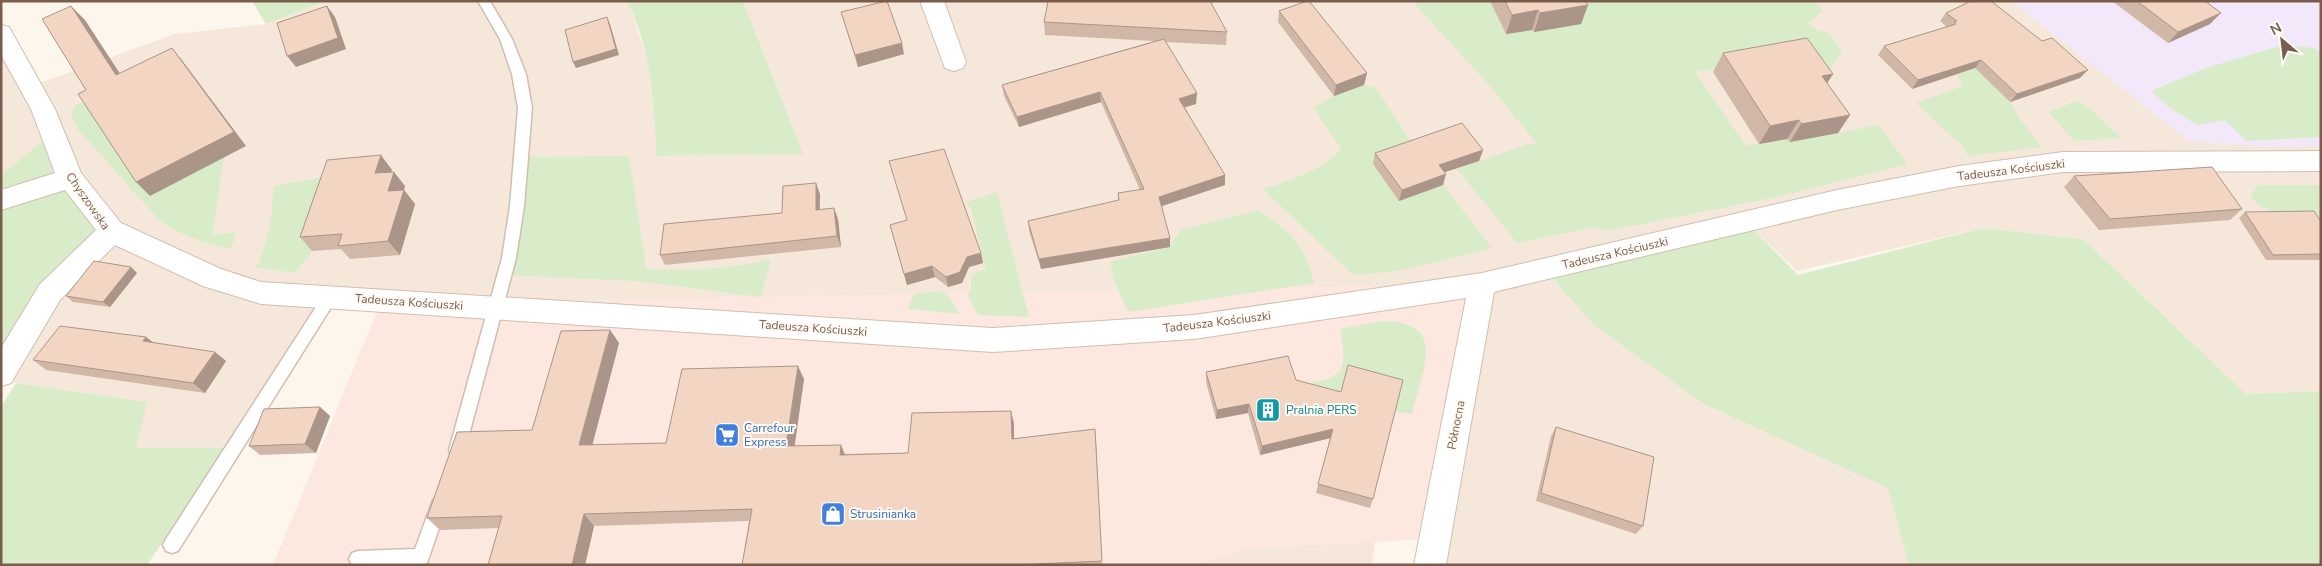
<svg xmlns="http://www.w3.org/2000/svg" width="2322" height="566" viewBox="0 0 2322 566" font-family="'Nunito Sans',sans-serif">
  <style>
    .residential { fill: #f5e8da }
    .commercial { fill: #fde8e0 }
    .education { fill: #f3e8fa }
    .green { fill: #d8ecc9 }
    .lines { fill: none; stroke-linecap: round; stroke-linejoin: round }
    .lane-casing { stroke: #d1beb0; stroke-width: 3 }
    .street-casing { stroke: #d1beb0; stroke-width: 2 }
    .lane { fill: #fff; fill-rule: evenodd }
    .street { fill: #fff; fill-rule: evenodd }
    .wall { fill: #d1b7a8 }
    .shaded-wall { fill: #aa9588 }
    .building { fill: #f3d5c3; stroke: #aa9588 }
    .labels { text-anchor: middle; stroke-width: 4; stroke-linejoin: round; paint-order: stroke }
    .street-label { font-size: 12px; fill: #7a5c4d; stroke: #fffaf3 }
    .culture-label { font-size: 12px; fill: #0d838f; stroke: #fffaf3; text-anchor: start }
    .shop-label { font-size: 12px; fill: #366cbe; stroke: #fffaf3; text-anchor: start }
  </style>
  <rect width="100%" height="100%" fill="#fdf6ec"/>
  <g class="residential">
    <path d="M325,1H626L631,11L649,62L658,156L802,153L743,1H2321V391L2246,394L2083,239L1983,228L1797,271L1746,222L1704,404L1889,488L1909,565H1430L1482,285L993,340L330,297L227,448H135L146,402L16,383L4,371L1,57L12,53L29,87L175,34L266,24Z"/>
    <path d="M1375,541L1372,565H1193L1249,548Z"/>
  </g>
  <path class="commercial" d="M1482,284L1434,539L1249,548L1193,565H273L381,301L414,303Z"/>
  <path class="education" d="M2011,1H2321V146L2270,147L2189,141Z"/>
  <g class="green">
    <path d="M252,1H325L266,24Z"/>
    <path d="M626,1H743L803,154L657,156C653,103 653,48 626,1Z"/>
    <path d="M1412,1H1815L1823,11L1807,23L1817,30L1829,33L1842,51L1830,69L1796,57L1695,72L1746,146L1787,139L1790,142L1879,125L1907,164L1781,196L1607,231L1595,227L1517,243L1457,169L1528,144H1537L1490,86Z"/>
    <path d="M2283,45L2314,48L2321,52V137L2246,141L2225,120L2197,125L2170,108L2151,91L2206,68Z"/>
    <path d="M1958,52L2010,102L2023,123L2042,147L1968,156L1964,148L1916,103L1963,86L1957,74Z"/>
    <path d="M183,57L184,63L92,108L224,157L212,235L236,232L231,249C205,243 182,236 160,221L77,128L71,114L76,105Z"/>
    <path d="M1364,85L1376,88L1416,149L1492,248L1398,271L1353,275L1263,189C1291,180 1321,171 1341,149L1313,107L1334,96Z"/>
    <path d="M2077,101L2093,111L2121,138L2075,141L2048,112Z"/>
    <path d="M53,133L112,231L1,374V175Z"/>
    <path d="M629,156L646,269C691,270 726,270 771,259L761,297L637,281L504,275L520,157Z"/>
    <path d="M339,174L312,251L295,273L255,267L259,263L270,227L274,186Z"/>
    <path d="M2258,185H2321V238L2259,205L2251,196Z"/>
    <path d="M997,192L1029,317L978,315L968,296L971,288L972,275L986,269L971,208L966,202Z"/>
    <path d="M1258,210C1289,230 1306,246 1314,283L1128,312L1115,283L1110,262L1169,247L1181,230Z"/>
    <path d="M1746,222L1798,275L1983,228L2083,239L2246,394L2321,391V565H1909L1888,488L1704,404L1593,324L1545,270Z"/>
    <path d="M941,291L950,298L960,314L908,309L914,294Z"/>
    <path d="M1380,321C1450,320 1422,370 1412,414L1308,396L1312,381C1350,381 1345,357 1340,329Z"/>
    <path d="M16,383L147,402L136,448H227L147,565H1V407Z"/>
  </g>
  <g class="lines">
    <defs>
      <g id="lane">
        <path d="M478,1H490L512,39L526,74L532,108L524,206L516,258L465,450L463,455L457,457L451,455L449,450L502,258L510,206L518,108L512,74L500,39Z"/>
        <path d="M330,291L335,293L338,297L335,301L178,551L172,553L166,551L163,545L166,539L325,293Z"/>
        <path d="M439,497L445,500L447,505L427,563L422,565H352L349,559L352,553L358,551L415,549L433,500Z"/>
      </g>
      <g id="street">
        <path d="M920,1H944L966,62L963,68L954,71L945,68Z"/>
        <path d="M1,25L9,27L55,109L81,173L121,223L221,269L261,282L993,328L1194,315L1482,273L1837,190L1959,166L2063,152L2321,151V171L2063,172L1959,186L1837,210L1494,292L1446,565H1414L1466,298L1194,339L993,352L261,304L203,286L115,245L60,300L11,383L1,386V348L40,284L96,230L65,190L1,210V190L55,173L31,109L1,55Z"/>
      </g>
    </defs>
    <use href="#lane" class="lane-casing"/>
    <use href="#street" class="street-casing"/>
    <use href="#lane" class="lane"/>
    <use href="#street" class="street"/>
  </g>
  <g class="wall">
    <path d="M1490,1H1585L1588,5L1581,24L1534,32L1532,30L1506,34Z"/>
    <path d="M2112,1H2205L2210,24L2168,43Z"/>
    <path d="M1279,11L1367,73L1364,85L1334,96L1278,22Z"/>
    <path d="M841,12L904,54L858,67Z"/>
    <path d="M1946,13L2080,78L2010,102L1975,68L1912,89L1878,55L1884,46L1947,27L1940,21Z"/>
    <path d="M1044,22L1227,32L1226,45L1166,42L1196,104L1185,107L1225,185L1162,206L1170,247L1041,269L1029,231L1028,221L1118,201V193L1140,190L1101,102L1019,127L1004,96L1002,85L1154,41L1045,35Z"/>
    <path d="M1723,53L1833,74L1827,83L1850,115L1838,133L1790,142L1787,139L1759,144L1713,72Z"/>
    <path d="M1483,150L1479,161L1445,172L1443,185L1399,201L1373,164L1375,153Z"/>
    <path d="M392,170L391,172L405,186L404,190L415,204L400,255L350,259L341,249L312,251L300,237Z"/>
    <path d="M2074,176L2242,209L2230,220L2099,230L2064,187Z"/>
    <path d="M820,194V209L838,219L841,247L665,265L660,255L782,213Z"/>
    <path d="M2245,212L2321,222V260H2266L2239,218Z"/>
    <path d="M890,225L981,253L983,263L969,267L962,283L948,287L935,277L907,285Z"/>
    <path d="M137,273L110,307L73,302L66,296Z"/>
    <path d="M610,330L619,343L592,445L666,443L804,379L794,446L841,445L845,454L908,453L1011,411L1014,424V438L1096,442L1102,565H742L749,521L594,526L585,565H488L499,528L440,530L427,518L532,430Z"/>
    <path d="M154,343L215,352L226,361L205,393L46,370L33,360Z"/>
    <path d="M1206,372L1296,380L1373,499L1370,508L1316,493L1330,438L1260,455L1248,413L1216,419L1206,382Z"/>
    <path d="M320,407L330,416L316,453L260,455L249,446Z"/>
    <path d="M1556,427L1643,526L1636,534L1536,501L1551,436Z"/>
  </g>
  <g class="shaded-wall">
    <path d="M1588,5L1581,24L1534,32L1540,13Z"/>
    <path d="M71,6L85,20L130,89L116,75Z"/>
    <path d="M327,6L335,17L346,49L296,67L287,56Z"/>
    <path d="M1538,10L1532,30L1506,34L1512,15Z"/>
    <path d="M2221,13L2210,24L2168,43L2178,32Z"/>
    <path d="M607,17L610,24L619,55L576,68L573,62Z"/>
    <path d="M902,43L904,54L858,67L855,55Z"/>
    <path d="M172,48L184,63L246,146L150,196L136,182Z"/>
    <path d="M1981,60L1975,68L1912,89L1918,80Z"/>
    <path d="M2088,70L2080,78L2010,102L2017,94Z"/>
    <path d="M1367,73L1364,85L1334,96L1336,85Z"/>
    <path d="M1833,74L1821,93L1822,76Z"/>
    <path d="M1100,92L1101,102L1019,127L1017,117Z"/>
    <path d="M1197,93L1196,104L1179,109V99Z"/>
    <path d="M1850,115L1838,133L1790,142L1801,124Z"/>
    <path d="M1799,120L1787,139L1759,144L1770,126Z"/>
    <path d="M1483,150L1479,161L1436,175L1439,165Z"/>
    <path d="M381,155L392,170L386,187L375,173Z"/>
    <path d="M394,172L405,186L401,200L404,190L415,204L400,255L388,241V191Z"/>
    <path d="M1446,174L1443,185L1399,201L1402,190Z"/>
    <path d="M1225,175V185L1159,207V197Z"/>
    <path d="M816,183L820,194L819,220L816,210Z"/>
    <path d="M834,208L838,219L841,247L837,236Z"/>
    <path d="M1170,238V247L1041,269L1039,259Z"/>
    <path d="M981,253L983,263L969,267L962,283L948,287L946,277L967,257Z"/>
    <path d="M932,266L935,277L907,285L904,274Z"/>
    <path d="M131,267L137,273L110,307L103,302Z"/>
    <path d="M610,330L619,343L589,458L579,445Z"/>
    <path d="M146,337L158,346L143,341Z"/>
    <path d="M215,352L226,361L205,393L193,383Z"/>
    <path d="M798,366L804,379L793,458L786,446Z"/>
    <path d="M1249,404L1248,413L1216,419L1217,410Z"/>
    <path d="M320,407L330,416L316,453L305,444Z"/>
    <path d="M1011,411L1014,424V451L1012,439Z"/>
    <path d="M1095,429L1096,442L1102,565Z"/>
    <path d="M1333,429L1331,438L1260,455L1262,446Z"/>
    <path d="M841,445L846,458L840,455Z"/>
    <path d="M584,514L594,526L585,565H572Z"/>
  </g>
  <g class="building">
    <path d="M887,1L902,43L855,55L841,12Z"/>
    <path d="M1048,1H1210L1227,32L1044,22Z"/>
    <path d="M1307,1H1309L1367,73L1336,85L1279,11Z"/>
    <path d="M1505,1H1585L1588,5L1540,13L1538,10L1512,15Z"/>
    <path d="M1971,1H1991L2042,41L2052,38L2088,70L2017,94L1981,60L1918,80L1884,46L1956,24L1954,22L1957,21L1946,13Z"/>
    <path d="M2137,1H2205L2221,13L2178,32Z"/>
    <path d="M71,6L116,75L172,48L234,132L136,182L78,94L86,90L42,19Z"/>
    <path d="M327,6L338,38L287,56L277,23Z"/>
    <path d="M607,17L616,49L573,62L565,30Z"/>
    <path d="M1807,38L1833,74L1822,76L1850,115L1801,124L1799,120L1770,126L1723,53Z"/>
    <path d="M1164,39L1197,93L1179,99L1225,175L1159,197L1170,238L1039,259L1028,221L1119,200L1118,193L1144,189L1100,92L1017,117L1002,85Z"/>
    <path d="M1462,123L1483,150L1439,165L1446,174L1402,190L1375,153Z"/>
    <path d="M944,149L981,253L967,257L960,272L946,277L932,266L904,274L890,225L907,220L889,161Z"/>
    <path d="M381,155L375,173L394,172L388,191L404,190L388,241L338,246L342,234L300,237L327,160Z"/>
    <path d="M2212,167L2242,209L2110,219L2074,176Z"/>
    <path d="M816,183V210L834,208L837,236L660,255L664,224L782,213L783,186Z"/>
    <path d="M2314,211L2321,222V254L2273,255L2245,212Z"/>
    <path d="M94,261L131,267L103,302L66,296Z"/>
    <path d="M60,326L146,337L143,341L215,352L193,383L33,360Z"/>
    <path d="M610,330L579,445L666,443L682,369L798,366L786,446L841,445L840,455L908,453L912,413L1011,411L1012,439L1095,429L1102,561L1013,565H742L752,509L584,514L572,565H488L502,516L427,518L457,432L532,430L561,331Z"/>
    <path d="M1288,356L1296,380L1341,392L1348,365L1403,380L1373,499L1318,484L1333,429L1262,446L1249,404L1217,410L1206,372Z"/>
    <path d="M320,407L305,444L249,446L264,409Z"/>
    <path d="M1556,427L1654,457L1643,526L1541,493Z"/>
  </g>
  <defs>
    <symbol id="building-square" viewBox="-11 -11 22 22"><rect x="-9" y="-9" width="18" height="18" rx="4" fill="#0f9aa8" stroke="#fffaf3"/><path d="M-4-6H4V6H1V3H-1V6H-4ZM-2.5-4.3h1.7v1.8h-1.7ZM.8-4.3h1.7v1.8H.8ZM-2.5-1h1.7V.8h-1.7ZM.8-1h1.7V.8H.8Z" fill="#fff"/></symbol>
    <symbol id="supermarket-square" viewBox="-11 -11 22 22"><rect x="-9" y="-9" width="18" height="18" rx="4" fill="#3f7fe0" stroke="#fffaf3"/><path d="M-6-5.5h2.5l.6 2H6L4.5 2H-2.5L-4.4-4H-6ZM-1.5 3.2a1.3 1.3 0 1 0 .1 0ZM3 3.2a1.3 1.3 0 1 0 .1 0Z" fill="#fff"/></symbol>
    <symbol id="shop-square" viewBox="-11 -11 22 22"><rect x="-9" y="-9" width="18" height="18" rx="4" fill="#3f7fe0" stroke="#fffaf3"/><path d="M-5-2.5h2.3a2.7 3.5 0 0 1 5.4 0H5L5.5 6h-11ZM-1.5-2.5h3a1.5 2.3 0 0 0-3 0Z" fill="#fff"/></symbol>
  </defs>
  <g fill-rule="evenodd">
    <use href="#building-square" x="1254" y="396" width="28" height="28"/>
    <use href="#supermarket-square" x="713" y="421" width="28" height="28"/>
    <use href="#shop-square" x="819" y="500" width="28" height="28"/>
  </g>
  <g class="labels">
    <g class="street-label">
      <text transform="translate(2011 170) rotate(-7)" y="4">Tadeusza Kościuszki</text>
      <text transform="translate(88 201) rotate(55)" y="4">Chyszowska</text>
      <text transform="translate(1615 253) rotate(-13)" y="4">Tadeusza Kościuszki</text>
      <text transform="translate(409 302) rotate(4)" y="4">Tadeusza Kościuszki</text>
      <text transform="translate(1217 322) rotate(-7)" y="4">Tadeusza Kościuszki</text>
      <text transform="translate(813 328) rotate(4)" y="4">Tadeusza Kościuszki</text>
      <text transform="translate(1456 425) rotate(-79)" y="4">Północna</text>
    </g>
    <g class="culture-label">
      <text x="1286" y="414">Pralnia PERS</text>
    </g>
    <g class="shop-label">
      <text x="744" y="432">Carrefour<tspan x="744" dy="14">Express</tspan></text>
      <text x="850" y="518">Strusinianka</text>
    </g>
  </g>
  <rect width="2322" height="566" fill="none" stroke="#7a5c4d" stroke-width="5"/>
  <g transform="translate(2282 40) rotate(332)" stroke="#fffaf3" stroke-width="4" paint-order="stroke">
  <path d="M0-4L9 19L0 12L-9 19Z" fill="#7a5c4d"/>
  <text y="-8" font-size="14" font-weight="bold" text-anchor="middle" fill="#7a5c4d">N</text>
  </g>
</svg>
